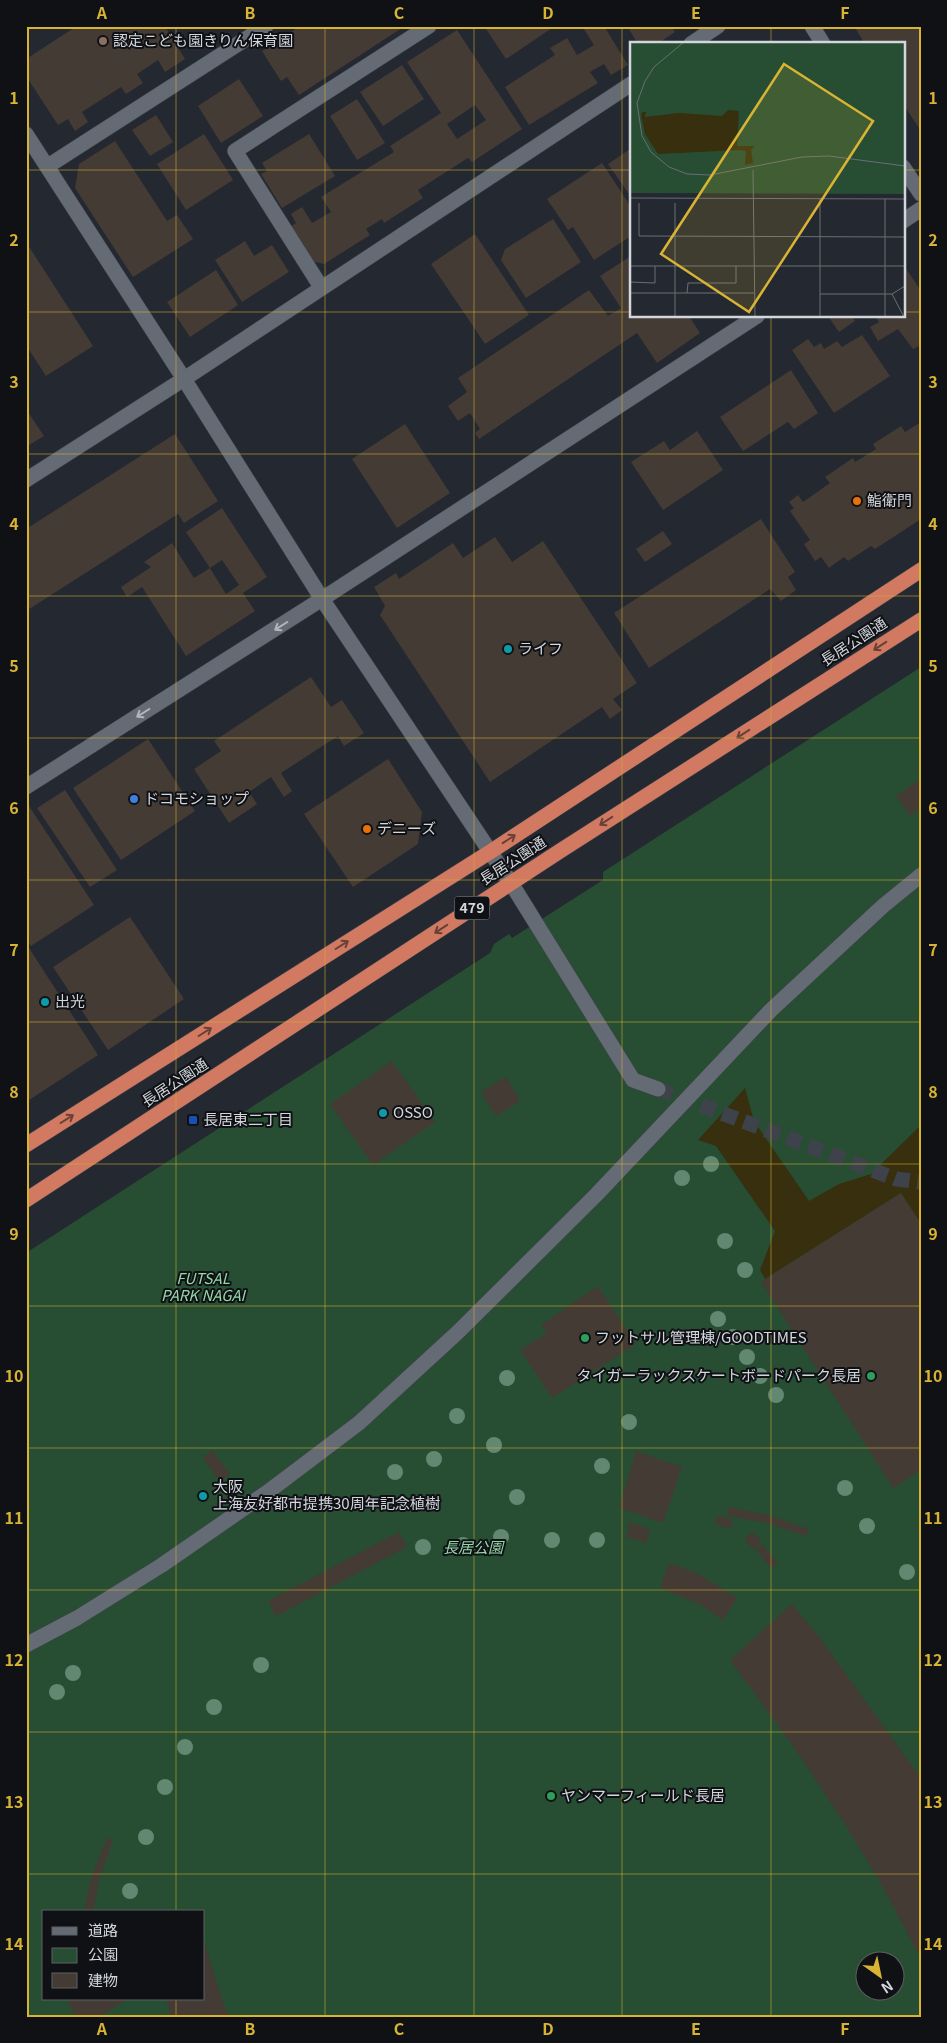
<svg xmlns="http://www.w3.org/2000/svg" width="947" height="2043" viewBox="0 0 947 2043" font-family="Georgia,'Noto Sans JP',serif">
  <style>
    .green { fill: #274e33; fill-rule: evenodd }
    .sand { fill: #372f0e }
    .building { fill: #443b35; fill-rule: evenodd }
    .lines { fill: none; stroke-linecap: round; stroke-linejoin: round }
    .minor-tunnel { stroke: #3e424a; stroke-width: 15; stroke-dasharray: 15 8; stroke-linecap: butt }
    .minor-casing { stroke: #40444b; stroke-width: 16 }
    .highway-casing { stroke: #40444b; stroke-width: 16 }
    .minor { stroke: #656b75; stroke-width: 15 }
    .highway { stroke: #d27961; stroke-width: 15 }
    .tree { fill: #628871 }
    .oneway { stroke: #b2b6bc }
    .oneway2 { stroke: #674037 }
    .grid { fill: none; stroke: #d9b334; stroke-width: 1; stroke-opacity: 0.55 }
    .education-dot { fill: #8d6e63; stroke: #0f1115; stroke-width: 2 }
    .food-dot { fill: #e8710a; stroke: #0f1115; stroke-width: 2 }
    .culture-dot { fill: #0f9aa8; stroke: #0f1115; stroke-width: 2 }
    .shop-dot { fill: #3f7fe0; stroke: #0f1115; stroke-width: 2 }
    .transit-dot { fill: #1a4fb4; stroke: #0f1115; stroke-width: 2 }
    .leisure-dot { fill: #2e9e5b; stroke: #0f1115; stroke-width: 2 }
    .labels { text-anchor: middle; stroke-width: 4; stroke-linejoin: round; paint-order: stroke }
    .shield { fill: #0f1115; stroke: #989ba0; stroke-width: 1 }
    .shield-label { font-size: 14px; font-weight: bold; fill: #d3d6db }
    .poi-label { font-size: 15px; fill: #d3d6db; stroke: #0f1115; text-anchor: start }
    .street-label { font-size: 15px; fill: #d3d6db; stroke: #0f1115 }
    .park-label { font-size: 15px; font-style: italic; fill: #95d7a7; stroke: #0f1115 }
    .inset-road { fill: none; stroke: #6a6e74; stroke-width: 1 }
    .view { fill: #d9b334; fill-opacity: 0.15; stroke: #d9b334; stroke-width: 2.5 }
    .inset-edge { fill: none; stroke: #d3d6db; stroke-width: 2.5 }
    .neatline { fill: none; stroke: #d9b334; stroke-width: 2 }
    .grid-label { font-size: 16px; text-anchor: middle; font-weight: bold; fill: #d9b334 }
  </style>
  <rect width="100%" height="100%" fill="#242830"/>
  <path class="green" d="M921,667V2017H26V1253L490,953L494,944L509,934L512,938L603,880V872ZM44,1912H204V1999H44ZM864,1960H894V1990H864Z"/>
  <path class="sand" d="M745,1088L754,1121L809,1201L839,1184L871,1174L921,1125V1224L901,1193L765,1279L760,1270L775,1231L716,1146L698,1140Z"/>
  <g class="building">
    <path d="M77,26H165L185,59L165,72L158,60L137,74L143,83L126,94L121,87L82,112L88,122L75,131L68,119L58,125L26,76V59Z"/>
    <path d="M300,26H405L299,95L287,77L281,81L262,51Z"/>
    <path d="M490,26H555L506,59L486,29Z"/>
    <path d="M582,26H604L628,65L611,75L604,64L590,72L598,83L529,125L505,87L555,55L550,48L567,38L577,55L594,45Z"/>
    <path d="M627,26H671L675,32L657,44H638Z"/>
    <path d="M854,26H921V131L903,104V44H865Z"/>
    <path d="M457,30L522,129L472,162L468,158L418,190L423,198L384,223L382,219L366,229L370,235L324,264L312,261L290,227L296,223L291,214L302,207L312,223L331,212L321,197L394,152L390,146L441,113L407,62ZM475,105L486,120L457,139L447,124Z"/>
    <path d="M402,65L424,99L383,126L360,92Z"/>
    <path d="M239,79L263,116L221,143L198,106Z"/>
    <path d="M357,99L385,143L357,160L330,116Z"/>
    <path d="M156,115L173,142L150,156L132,130Z"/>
    <path d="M204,134L233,180L186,210L157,164Z"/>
    <path d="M309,134L335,176L282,208L261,174L267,171L262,163Z"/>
    <path d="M115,141L167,221L177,215L193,239L133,277L75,188L79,164Z"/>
    <path d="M630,149L631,151V197L608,164Z"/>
    <path d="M602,163L631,207V236L594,260L573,227L568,230L547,199Z"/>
    <path d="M553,219L581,262L526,298L501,260L505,249Z"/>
    <path d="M475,234L529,315L485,344L431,264Z"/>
    <path d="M245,241L254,256L272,245L289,272L242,302L215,260Z"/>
    <path d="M26,242L93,346L46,376L26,345Z"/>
    <path d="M631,256V316H689L700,333L657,363L637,333L479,439L475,433L480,429L470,413L458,421L448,406L467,392L458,378L589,290L608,316L621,308L600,276Z"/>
    <path d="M903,264L921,291V345L913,349L898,329L878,341L870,327L879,322L875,316H903Z"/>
    <path d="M216,270L238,305L190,337L167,302Z"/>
    <path d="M828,316H852L855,321L839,332Z"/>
    <path d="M862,335L890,376L834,413L792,350L808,339L814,347L821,343L824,349L837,341L842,347Z"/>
    <path d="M791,370L818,413L794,429L788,422L743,451L720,417Z"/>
    <path d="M26,409L44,436L26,447Z"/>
    <path d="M921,422V519L875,549L871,546L848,561L844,557L829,568L821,557L815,561L804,544L810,540L790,511L794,508L789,502L798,495L803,502L830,483L825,477L853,458L855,462L876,449L873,444L901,426L905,432Z"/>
    <path d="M405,424L450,493L397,528L352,459Z"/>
    <path d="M697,431L723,470L663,510L631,462L664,441L670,450Z"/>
    <path d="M175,434L218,501L184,523L178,514L26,611V529Z"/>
    <path d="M222,508L267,577L243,593L255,611L186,656L142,587L127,597L121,587L151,567L144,562L172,543L194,578L210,568L226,594L239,585L222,560L210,568L186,532Z"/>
    <path d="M761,519L795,572L788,577L796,590L781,601L770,589L649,668L614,613Z"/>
    <path d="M663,531L672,544L645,562L636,549Z"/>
    <path d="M495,537L512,562L543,541L637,683L613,699L622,710L610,719L602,707L490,782L380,615L385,606L374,587L396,573L399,579L453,543L463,558Z"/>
    <path d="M311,677L331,707L342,700L364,733L344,746L338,736L281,773L292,791L284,797L271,777L249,792L257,804L229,823L194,769L221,751L214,741Z"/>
    <path d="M148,739L195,811L121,860L73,788Z"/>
    <path d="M388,759L422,812L418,844L353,887L304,814Z"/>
    <path d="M921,779V808L910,816L896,796Z"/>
    <path d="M65,790L117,870L90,887L37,808Z"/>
    <path d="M29,806L94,905L31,946L26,938V808Z"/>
    <path d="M130,917L184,999L108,1050L53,967Z"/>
    <path d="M29,948L98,1055L26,1102V950Z"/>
    <path d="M392,1061L435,1122L373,1165L330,1104Z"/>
    <path d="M506,1077L520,1101L496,1116L481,1092Z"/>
    <path d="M901,1193L921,1224V1470L893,1488L761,1282Z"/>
    <path d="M598,1286L636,1344L552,1398L520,1350L547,1333L541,1325Z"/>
    <path d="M212,1450L230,1474L220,1482L203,1458Z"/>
    <path d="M636,1451L682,1467L663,1523L619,1508Z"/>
    <path d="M729,1507L768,1515L809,1529L806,1536L767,1523L727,1516Z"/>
    <path d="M718,1515L733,1520L730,1529L715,1524Z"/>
    <path d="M630,1522L650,1529L646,1543L626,1537Z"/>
    <path d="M399,1532L407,1547L276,1616L268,1601Z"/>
    <path d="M753,1532L762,1542L754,1550L744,1539Z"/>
    <path d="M763,1545L778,1563L771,1568L756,1550Z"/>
    <path d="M669,1563L697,1573L737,1598L723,1620L699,1604L660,1588Z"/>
    <path d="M792,1604L819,1637L921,1778V1959L878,1878L839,1815L798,1753L730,1660Z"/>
    <path d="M107,1838L113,1840L99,1880L93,1912H84L91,1878Z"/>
    <path d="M204,1941L223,2003L230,2017H171L166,1999H204Z"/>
    <path d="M70,1999H129L98,2017H76L67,2001Z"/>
  </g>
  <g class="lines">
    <path class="minor-tunnel" d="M658,1089L896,1179L921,1182"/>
    <defs>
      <g id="minor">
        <path d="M812,26L823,44"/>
        <path d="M691,44L718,26"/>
        <path d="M26,134L184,379L322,599L511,883L633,1080L658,1089"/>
        <path d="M48,166L266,26"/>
        <path d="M903,167L921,194"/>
        <path d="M903,221L921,209"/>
        <path d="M321,287L235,151L429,26"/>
        <path d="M26,480L184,379L631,84"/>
        <path d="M26,787L322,599L757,316"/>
        <path d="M26,1645L77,1618L162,1565L269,1491L359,1423L458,1332L596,1195L771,1010L883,906L921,875"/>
      </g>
      <g id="highway">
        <path d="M26,1145L490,852L921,570"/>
        <path d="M26,1200L560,851L921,620"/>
      </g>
    </defs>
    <use href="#minor" class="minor-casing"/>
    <use href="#highway" class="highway-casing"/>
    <use href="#minor" class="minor"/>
    <use href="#highway" class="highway"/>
  </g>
  <g class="tree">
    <circle cx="711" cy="1164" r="8"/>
    <circle cx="682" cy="1178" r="8"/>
    <circle cx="725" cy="1241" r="8"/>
    <circle cx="745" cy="1270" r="8"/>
    <circle cx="718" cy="1319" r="8"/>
    <circle cx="733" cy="1337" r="8"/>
    <circle cx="747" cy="1357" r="8"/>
    <circle cx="760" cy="1376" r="8"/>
    <circle cx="507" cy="1378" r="8"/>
    <circle cx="776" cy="1395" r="8"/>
    <circle cx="457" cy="1416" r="8"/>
    <circle cx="629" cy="1422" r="8"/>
    <circle cx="494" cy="1445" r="8"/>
    <circle cx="434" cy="1459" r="8"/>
    <circle cx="602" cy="1466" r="8"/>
    <circle cx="395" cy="1472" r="8"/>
    <circle cx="845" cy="1488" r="8"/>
    <circle cx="517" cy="1497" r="8"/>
    <circle cx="867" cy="1526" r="8"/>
    <circle cx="501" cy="1537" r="8"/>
    <circle cx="552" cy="1540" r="8"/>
    <circle cx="597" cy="1540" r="8"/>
    <circle cx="463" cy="1545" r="8"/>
    <circle cx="423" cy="1547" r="8"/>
    <circle cx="907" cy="1572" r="8"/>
    <circle cx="261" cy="1665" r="8"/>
    <circle cx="73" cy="1673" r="8"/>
    <circle cx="57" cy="1692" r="8"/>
    <circle cx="214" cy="1707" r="8"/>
    <circle cx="185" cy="1747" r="8"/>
    <circle cx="165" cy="1787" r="8"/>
    <circle cx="146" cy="1837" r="8"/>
    <circle cx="130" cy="1891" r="8"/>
  </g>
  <defs><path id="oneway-shaft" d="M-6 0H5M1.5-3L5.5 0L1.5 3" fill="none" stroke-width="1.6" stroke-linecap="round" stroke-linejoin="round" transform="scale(1.25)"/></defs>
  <g class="oneway">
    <use href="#oneway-shaft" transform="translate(281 626) rotate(148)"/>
    <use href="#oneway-shaft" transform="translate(143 713) rotate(148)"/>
  </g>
  <g class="oneway2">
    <use href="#oneway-shaft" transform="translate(880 646) rotate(147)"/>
    <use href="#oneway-shaft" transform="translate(743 734) rotate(147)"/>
    <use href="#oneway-shaft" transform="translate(606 821) rotate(147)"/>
    <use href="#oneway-shaft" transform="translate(509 839) rotate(-33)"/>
    <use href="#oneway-shaft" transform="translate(441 929) rotate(147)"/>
    <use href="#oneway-shaft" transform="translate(342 945) rotate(-32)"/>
    <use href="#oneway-shaft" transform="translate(205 1032) rotate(-32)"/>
    <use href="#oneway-shaft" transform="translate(67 1119) rotate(-32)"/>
  </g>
  <path class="grid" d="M176,26V1912M325,26V2017M474,26V2017M622,26V2017M771,26V44M26,170H631M903,170H921M26,312H631M903,312H921M771,316V2017M26,454H921M26,596H921M26,738H921M26,880H921M26,1022H921M26,1164H921M26,1306H921M26,1448H921M26,1590H921M26,1732H921M26,1874H921M176,1999V2017"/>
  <circle class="education-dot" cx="103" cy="41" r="5"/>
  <g class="food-dot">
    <circle cx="857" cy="501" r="5"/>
    <circle cx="367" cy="829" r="5"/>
  </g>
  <g class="culture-dot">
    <circle cx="508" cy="649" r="5"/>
    <circle cx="45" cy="1002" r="5"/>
    <circle cx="383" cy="1113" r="5"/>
    <circle cx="203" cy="1496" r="5"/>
  </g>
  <circle class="shop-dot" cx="134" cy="799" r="5"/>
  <rect class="transit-dot" x="188" y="1115" width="10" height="10" rx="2.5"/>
  <g class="leisure-dot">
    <circle cx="585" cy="1338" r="5"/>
    <circle cx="871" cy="1376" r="5"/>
    <circle cx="551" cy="1796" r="5"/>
  </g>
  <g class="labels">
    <rect class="shield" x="454.5" y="896.5" width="35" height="23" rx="4"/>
    <g class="shield-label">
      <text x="472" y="913">479</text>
    </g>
    <g class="poi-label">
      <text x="113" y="46">認定こども園きりん保育園</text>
      <text x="867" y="506">鮨衛門</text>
      <text x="518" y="654">ライフ</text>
      <text x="144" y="804">ドコモショップ</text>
      <text x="377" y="834">デニーズ</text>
      <text x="55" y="1007">出光</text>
      <text x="393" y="1118">OSSO</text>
      <text x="203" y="1125">長居東二丁目</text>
      <text x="595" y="1343">フットサル管理棟/GOODTIMES</text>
      <text x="861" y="1381" text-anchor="end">タイガーラックスケートボードパーク長居</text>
      <text x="213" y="1492">大阪<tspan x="213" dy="17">上海友好都市提携30周年記念植樹</tspan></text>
      <text x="561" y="1801">ヤンマーフィールド長居</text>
    </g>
    <g class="street-label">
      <text transform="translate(854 642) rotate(-33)" y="5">長居公園通</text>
      <text transform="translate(513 861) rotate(-33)" y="5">長居公園通</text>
      <text transform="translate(175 1083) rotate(-33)" y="5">長居公園通</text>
    </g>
    <g class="park-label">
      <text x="203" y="1284">FUTSAL<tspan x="203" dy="17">PARK NAGAI</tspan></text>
      <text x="473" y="1553">長居公園</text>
    </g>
  </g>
  <g transform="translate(630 42)">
    <rect width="275" height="275" fill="#242830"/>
    <path d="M0,0H275V152L0,151Z" fill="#274e33"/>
    <path d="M98,68L109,69L107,104H125L121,108L123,121L115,123L116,109L109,108L28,112L15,92L11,73L12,70H16L15,75L49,71L92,74Z" fill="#372f0e"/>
    <path class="inset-road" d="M54,0L24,25L15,39L7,61L12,94L21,110L39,125L57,132L80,133L172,115L199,114L275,124M123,128L125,275M0,156L275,157M9,161V194L275,195M0,224H275M0,240L25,241V224M0,251H124M57,251L58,241H106V224M190,252H262M45,275V161M190,275V156M255,275V157M274,275L262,252L275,244"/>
    <path class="view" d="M154,22L243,79L119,270L31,212Z"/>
    <rect width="275" height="275" class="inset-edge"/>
  </g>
  <rect width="947" height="2043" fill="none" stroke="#0f1115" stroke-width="55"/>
  <rect x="42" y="1910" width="162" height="90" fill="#0f1115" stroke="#5d6064"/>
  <rect x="52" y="1927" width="25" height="8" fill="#656b75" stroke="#5d6064"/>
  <text x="88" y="1936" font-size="15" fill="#d3d6db">道路</text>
  <rect x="52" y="1948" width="25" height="15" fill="#274e33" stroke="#5d6064"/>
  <text x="88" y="1960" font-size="15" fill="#d3d6db">公園</text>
  <rect x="52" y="1973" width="25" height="15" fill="#443b35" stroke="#5d6064"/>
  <text x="88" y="1986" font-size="15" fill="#d3d6db">建物</text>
  <g transform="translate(880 1976) rotate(147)"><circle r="24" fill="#0f1115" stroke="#5d6064"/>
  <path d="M0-4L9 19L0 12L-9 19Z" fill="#d9b334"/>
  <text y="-8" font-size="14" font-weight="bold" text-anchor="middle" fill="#d3d6db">N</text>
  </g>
  <rect x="28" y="28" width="892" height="1988" class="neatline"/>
  <g class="grid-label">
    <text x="102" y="19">A</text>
    <text x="250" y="19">B</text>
    <text x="399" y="19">C</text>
    <text x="548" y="19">D</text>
    <text x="696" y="19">E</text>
    <text x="845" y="19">F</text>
    <text x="14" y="104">1</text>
    <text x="933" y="104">1</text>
    <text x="14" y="246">2</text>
    <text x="933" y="246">2</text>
    <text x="14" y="388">3</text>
    <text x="933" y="388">3</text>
    <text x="14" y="530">4</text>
    <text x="933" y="530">4</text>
    <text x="14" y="672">5</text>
    <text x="933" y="672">5</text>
    <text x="14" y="814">6</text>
    <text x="933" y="814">6</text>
    <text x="14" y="956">7</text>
    <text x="933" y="956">7</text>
    <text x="14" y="1098">8</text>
    <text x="933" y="1098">8</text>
    <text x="14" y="1240">9</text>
    <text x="933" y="1240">9</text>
    <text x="14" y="1382">10</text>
    <text x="933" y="1382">10</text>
    <text x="14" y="1524">11</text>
    <text x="933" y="1524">11</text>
    <text x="14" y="1666">12</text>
    <text x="933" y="1666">12</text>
    <text x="14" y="1808">13</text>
    <text x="933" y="1808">13</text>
    <text x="14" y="1950">14</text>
    <text x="933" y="1950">14</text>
    <text x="102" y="2035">A</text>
    <text x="250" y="2035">B</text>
    <text x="399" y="2035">C</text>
    <text x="548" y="2035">D</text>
    <text x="696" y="2035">E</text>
    <text x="845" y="2035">F</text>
  </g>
</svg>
